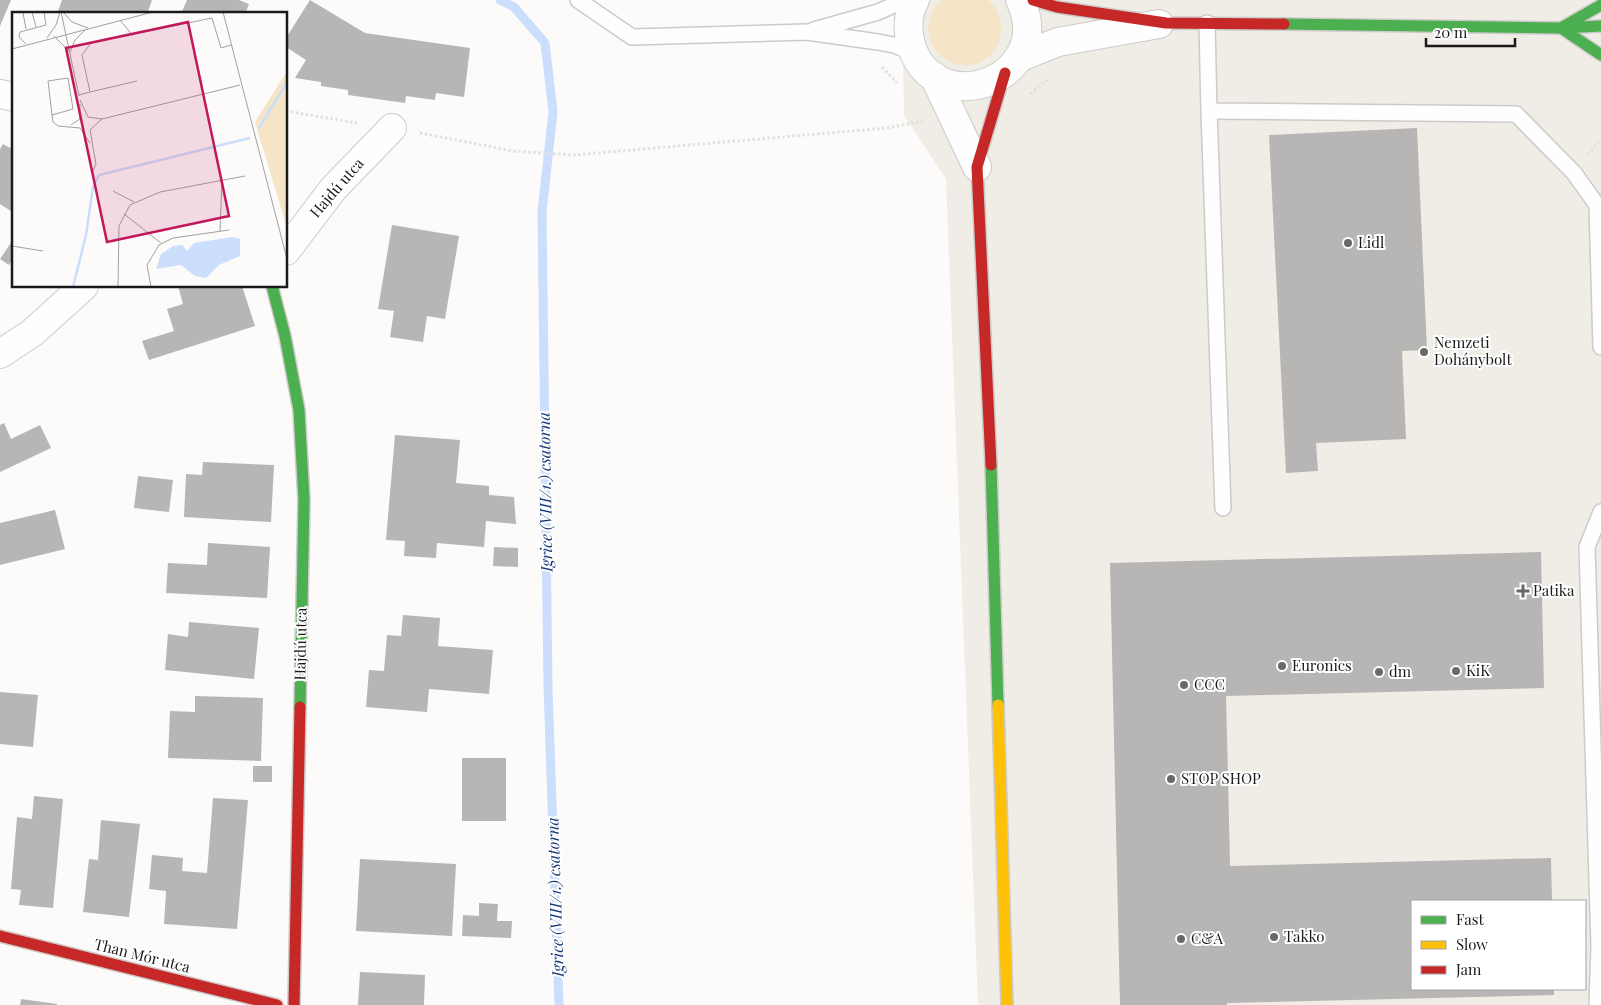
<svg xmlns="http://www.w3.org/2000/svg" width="1601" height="1005" viewBox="0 0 1601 1005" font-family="'Playfair Display',serif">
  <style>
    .built { fill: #f0ece6; fill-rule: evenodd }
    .green { fill: #f6e4c7 }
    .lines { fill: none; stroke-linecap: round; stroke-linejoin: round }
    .stream { stroke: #cbdefc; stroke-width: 9 }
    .building { fill: #b7b6b5 }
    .lane-casing { stroke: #cccbca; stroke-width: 18 }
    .street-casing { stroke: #cccbca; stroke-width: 30 }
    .fast-casing { stroke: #cccbca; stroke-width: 14 }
    .slow-casing { stroke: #cccbca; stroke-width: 14 }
    .jam-casing { stroke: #cccbca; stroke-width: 14 }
    .path { stroke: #e1e1e0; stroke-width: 3; stroke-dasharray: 2.5 2.5; stroke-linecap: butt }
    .lane { stroke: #fffefe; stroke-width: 15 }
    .street { stroke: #fffefe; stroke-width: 28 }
    .fast { stroke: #4caf50; stroke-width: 11 }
    .slow { stroke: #ffc107; stroke-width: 11 }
    .jam { stroke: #c62828; stroke-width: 11 }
    .poi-dot { fill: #6a6968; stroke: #fff; stroke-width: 2 }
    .labels { text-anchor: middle; stroke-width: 4; stroke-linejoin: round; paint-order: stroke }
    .street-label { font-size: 15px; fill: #1b1a19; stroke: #fff }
    .poi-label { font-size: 15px; fill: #1b1a19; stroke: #fff; text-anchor: start }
    .water-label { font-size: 16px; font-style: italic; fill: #163978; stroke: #fff }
    .inset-river { fill: none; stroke: #cbdefc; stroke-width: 2.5 }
    .inset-road { fill: none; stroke: #a2a1a0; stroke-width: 1 }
    .view { fill: #c2185b; fill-opacity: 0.15; stroke: #c2185b; stroke-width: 2.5 }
    .inset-edge { fill: none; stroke: #1b1a19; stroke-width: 2.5 }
  </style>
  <rect width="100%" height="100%" fill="#fcfbfa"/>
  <path class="built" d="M902,0H1601V1005H978L946,179L904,115ZM1412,901H1585V989H1412Z"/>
  <path class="green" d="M942,0H988C997,7 1002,19 1001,30C1001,40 997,47 991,54C958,88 903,38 942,0Z"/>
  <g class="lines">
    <path class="stream" d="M500,0L514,7L545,43L553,112L542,212L548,688L559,1005"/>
  </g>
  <g class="building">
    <path d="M0,0H11L0,26Z"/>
    <path d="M62,0H152L147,14H57Z"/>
    <path d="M187,0H239L249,4L245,14H181Z"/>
    <path d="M310,0L365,33L470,48L464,97L436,93L435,100L406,96L405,103L348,95V90L321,86V82L295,78L306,60L286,47V38Z"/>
    <path d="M1417,128L1427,350L1402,351L1406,439L1316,443L1318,471L1286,473L1269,135Z"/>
    <path d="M3,144L14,150V213L0,204V149Z"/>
    <path d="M392,225L459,236L445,319L427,316L423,342L390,337L394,311L378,309Z"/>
    <path d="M14,238V257L9,265L0,259Z"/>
    <path d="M178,286H242L255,326L149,360L142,341L174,331L167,309L183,304Z"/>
    <path d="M4,423L11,439L40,425L51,448L0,472V425Z"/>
    <path d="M395,435L460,440L456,483L489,486V495L514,497L516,524L486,521L484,547L437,543L436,558L404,556L405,541L386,540Z"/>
    <path d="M203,462L274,465L271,522L184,517L186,474L202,475Z"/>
    <path d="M138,476L173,480L169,512L134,508Z"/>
    <path d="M55,510L65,549L0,565V523Z"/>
    <path d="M208,543L270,547L267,598L166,593L168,563L207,565Z"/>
    <path d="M494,547L518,548V567L493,566Z"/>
    <path d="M1541,552L1544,688L1226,696L1228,776L1230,866L1551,858L1552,901H1412V989H1554V995L1227,1003V1005H1120L1110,563Z"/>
    <path d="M403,615L440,618L438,646L493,650L489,694L429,689L427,712L366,707L369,670L384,671L387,635L401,636Z"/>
    <path d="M189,622L259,628L254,679L165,670L168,634L188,637Z"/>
    <path d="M0,692L38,695L33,747L0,744Z"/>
    <path d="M195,696L263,698L261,761L168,758L170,711L195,712Z"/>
    <rect x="462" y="758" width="44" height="63"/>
    <rect x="253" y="766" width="19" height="16"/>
    <path d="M34,796L63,799L53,908L19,905L21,890L11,889L17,817L32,819Z"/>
    <path d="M213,798L248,800L237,929L164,924L166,891L149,889L152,855L183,858L182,871L207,873Z"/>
    <path d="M101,820L140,824L129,917L83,912L89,859L98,860Z"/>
    <path d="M360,859L456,864L452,936L356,931Z"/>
    <path d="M479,903L498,904L497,921H512L511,938L462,936L463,915L479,916Z"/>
    <path d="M360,972L425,975L424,1005H358Z"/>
    <path d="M21,999L57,1004V1005H20Z"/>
  </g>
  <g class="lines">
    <defs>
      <g id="lane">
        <path d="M578,0L632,37L807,32L878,42L894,45L914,53"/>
        <path d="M1207,23L1209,111L1516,114L1574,173L1597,205L1601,347"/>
        <path d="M814,30L878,12L905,0"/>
        <path d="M1209,111L1223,508"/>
        <path d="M1597,1005L1599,946L1587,547L1601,512"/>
      </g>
      <g id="street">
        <path d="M915,0C907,15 907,33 912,48C939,123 1057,77 1020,0"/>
        <path d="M1018,58L1058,42L1159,24"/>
        <path d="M934,76L977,167"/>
        <path d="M0,94L14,97"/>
        <path d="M286,251L333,189L392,128"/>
        <path d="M0,354L32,333L84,286"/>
      </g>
      <g id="fast">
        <path d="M1601,5L1561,28L1601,55"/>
        <path d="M1284,24L1561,28L1601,26"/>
        <path d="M272,286L285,336L299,410L304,500L300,707"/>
        <path d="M991,465L998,705"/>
      </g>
      <path id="slow" d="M998,705L1007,1005"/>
      <g id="jam">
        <path d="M1033,0L1057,7L1166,23L1284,24"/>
        <path d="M991,465L977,167L1005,73"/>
        <path d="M0,936L277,1005"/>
        <path d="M294,1005L300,707"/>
      </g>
    </defs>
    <use href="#lane" class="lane-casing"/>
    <use href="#street" class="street-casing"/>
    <use href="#fast" class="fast-casing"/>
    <use href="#slow" class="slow-casing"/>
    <use href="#jam" class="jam-casing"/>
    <g class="path">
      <path d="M882,67L897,83"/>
      <path d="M1030,94L1048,79"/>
      <path d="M286,111L357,123"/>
      <path d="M420,133L513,151L574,155L887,128L923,121"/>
      <path d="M1588,155L1601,139"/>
    </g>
    <use href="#lane" class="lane"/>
    <use href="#street" class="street"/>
    <use href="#fast" class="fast"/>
    <use href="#slow" class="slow"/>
    <use href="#jam" class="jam"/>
  </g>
  <g class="poi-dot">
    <circle cx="1348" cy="243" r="5"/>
    <circle cx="1424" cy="352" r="5"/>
    <path d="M1520.5 583.5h5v5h5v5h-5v5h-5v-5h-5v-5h5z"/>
    <circle cx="1282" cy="666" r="5"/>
    <circle cx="1456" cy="671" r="5"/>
    <circle cx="1379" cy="672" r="5"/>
    <circle cx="1184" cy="685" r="5"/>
    <circle cx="1171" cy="779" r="5"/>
    <circle cx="1274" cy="937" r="5"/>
    <circle cx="1181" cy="939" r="5"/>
  </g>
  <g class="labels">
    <g class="street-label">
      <text transform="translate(337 188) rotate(-49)" y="5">Hajdú utca</text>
      <text transform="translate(301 644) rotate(-89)" y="5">Hajdú utca</text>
      <text transform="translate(142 956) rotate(14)" y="5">Than Mór utca</text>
    </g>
    <g class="poi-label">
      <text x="1358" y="248">Lidl</text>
      <text x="1434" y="348">Nemzeti<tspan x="1434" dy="17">Dohánybolt</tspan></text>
      <text x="1533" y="596">Patika</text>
      <text x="1292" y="671">Euronics</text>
      <text x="1466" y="676">KiK</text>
      <text x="1389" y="677">dm</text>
      <text x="1194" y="690">CCC</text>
      <text x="1181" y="784">STOP SHOP</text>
      <text x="1284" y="942">Takko</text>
      <text x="1191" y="944">C&amp;A</text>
    </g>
    <g class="water-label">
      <text transform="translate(545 492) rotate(-91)" y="6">Igrice (VIII/1.) csatorna</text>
      <text transform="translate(555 897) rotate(-92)" y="6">Igrice (VIII/1.) csatorna</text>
    </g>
  </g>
  <g transform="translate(12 12)">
    <rect width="275" height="275" fill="#fcfbfa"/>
    <path d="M275,59V216L243,110Z" fill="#f6e4c7"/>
    <path d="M220,225L228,227V244L207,253L194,266L183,264L169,253L144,257L149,242L161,234L170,233L175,239L182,231Z" fill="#cbdefc"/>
    <path class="inset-river" d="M247,116L275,70M61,275L74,223L81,175L87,163L238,126"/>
    <path class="inset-road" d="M20,0L24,15M49,0L67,84M51,0L60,10L76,16M211,0L275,247M11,1L14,17M108,8L121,24M42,24L58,40L63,28L74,17M35,26L44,13L48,0M14,32L7,25L8,20L34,13L32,0M0,37L141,0M78,80L125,69M67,83L78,80L70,43L79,31L200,6L209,36L219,33M68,88L76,105L90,107L228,73M40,103L36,69L56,66L61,97L40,103L41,110L46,114L68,116L78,131M59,113L68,107V92M80,161L84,152L78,118L90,107M101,179L122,190M112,202L149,231M208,219L210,168M0,234L31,239M106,275L107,214L118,193L148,180L233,164M139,275L135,253L147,233L161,226L217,218"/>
    <path class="view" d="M176,10L217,204L95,230L54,36Z"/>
    <rect width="275" height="275" class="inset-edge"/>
  </g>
  <rect x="1411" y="900" width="175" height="90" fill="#ffffff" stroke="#a4a3a3"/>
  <rect x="1421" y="916" width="25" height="8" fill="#4caf50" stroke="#a4a3a3"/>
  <text x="1456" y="925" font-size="15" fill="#1b1a19">Fast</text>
  <rect x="1421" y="941" width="25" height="8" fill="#ffc107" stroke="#a4a3a3"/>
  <text x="1456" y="950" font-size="15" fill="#1b1a19">Slow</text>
  <rect x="1421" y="966" width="25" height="8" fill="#c62828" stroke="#a4a3a3"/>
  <text x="1456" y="975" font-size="15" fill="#1b1a19">Jam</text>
  <path d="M1426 38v8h89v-8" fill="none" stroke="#1b1a19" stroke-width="2.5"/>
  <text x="1434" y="38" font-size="15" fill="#1b1a19" stroke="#ffffff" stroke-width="4" paint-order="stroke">20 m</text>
</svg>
